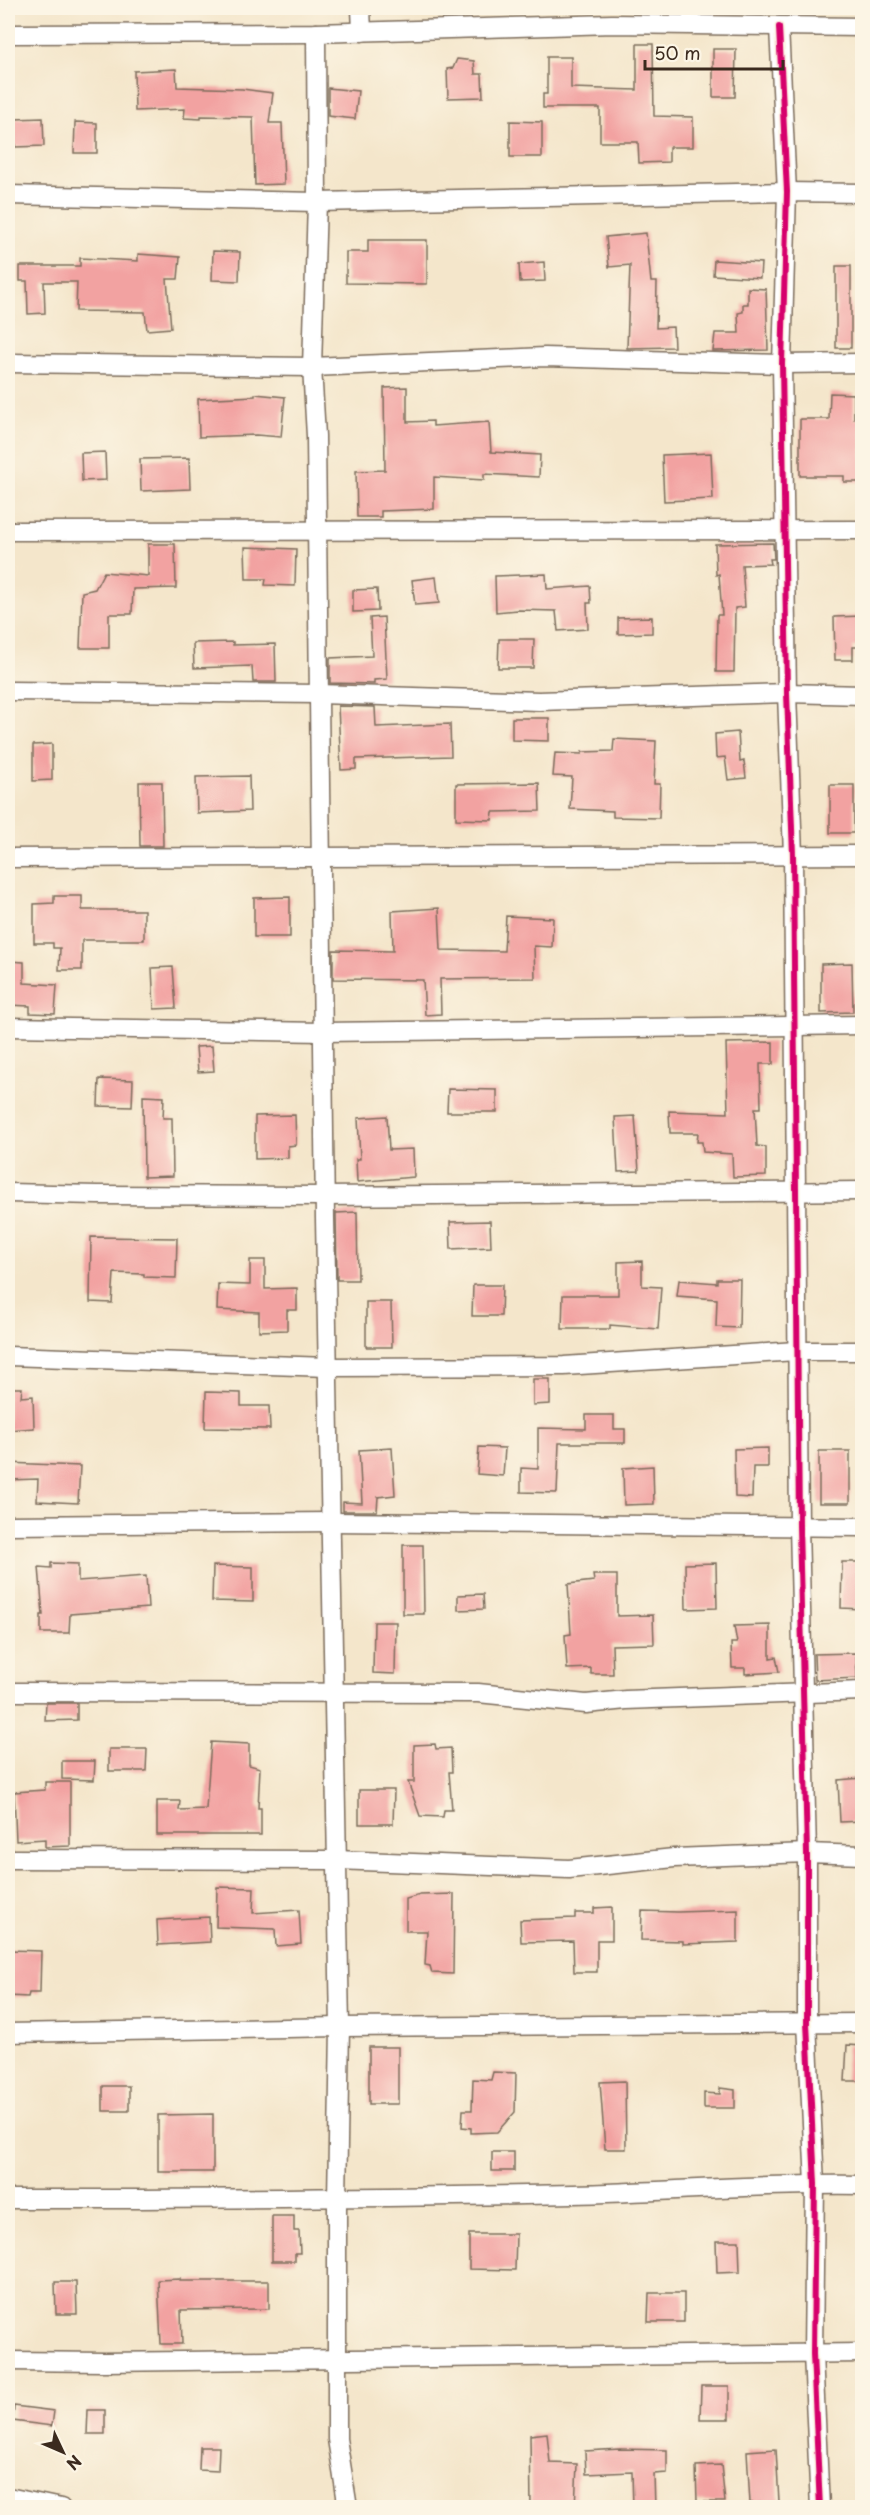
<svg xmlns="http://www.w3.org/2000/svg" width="870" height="2515" viewBox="0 0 870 2515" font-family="'Playpen Sans',sans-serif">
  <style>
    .building { fill: #f2a2a1 }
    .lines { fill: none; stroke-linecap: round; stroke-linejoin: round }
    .minor-casing { stroke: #7c6c5b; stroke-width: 21 }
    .minor { stroke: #fff; stroke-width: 18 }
    .cycleway-casing { stroke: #fcf5e5; stroke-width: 10 }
    .cycleway { stroke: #d6006c; stroke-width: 6 }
  </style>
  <rect width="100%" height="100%" fill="#fcf5e5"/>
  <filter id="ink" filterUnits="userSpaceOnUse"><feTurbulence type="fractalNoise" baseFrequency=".0167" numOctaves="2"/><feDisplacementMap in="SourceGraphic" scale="12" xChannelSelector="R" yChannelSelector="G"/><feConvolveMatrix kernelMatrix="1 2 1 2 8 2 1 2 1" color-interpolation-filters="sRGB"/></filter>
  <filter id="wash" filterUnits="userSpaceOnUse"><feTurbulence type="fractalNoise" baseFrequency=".008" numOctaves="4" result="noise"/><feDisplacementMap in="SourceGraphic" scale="24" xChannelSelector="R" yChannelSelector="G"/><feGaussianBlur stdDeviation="1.35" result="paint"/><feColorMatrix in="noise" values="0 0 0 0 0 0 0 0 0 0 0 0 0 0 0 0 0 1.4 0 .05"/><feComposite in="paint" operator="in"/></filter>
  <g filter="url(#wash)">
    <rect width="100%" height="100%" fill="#f4e6cb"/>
    <g id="blocks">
      <g class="building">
        <path d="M637,44H653L654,116L693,117V147H669V162L639,163L638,142H600V108H543V94H547V57H571V88L637,90Z"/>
        <path d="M713,49H736L735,97H713Z"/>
        <path d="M457,59L474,61L475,74H482L483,97L448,98L447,69L453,68Z"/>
        <path d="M176,69L177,87L242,89L273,93L269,123H282L284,184L255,185L253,117L201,116V119L184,118L185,109L135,111L134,71Z"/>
        <path d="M328,88L358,91L355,119L328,116Z"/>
        <path d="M43,118L44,146L15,147V119Z"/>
        <path d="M510,121L542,122V157H510Z"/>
        <path d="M75,122L97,123V153H74Z"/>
        <path d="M646,233L651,282H657L656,328L673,327L674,347L627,348L630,265L609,267L606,237Z"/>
        <path d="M368,240H427V284L346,283V252H368Z"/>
        <path d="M213,251L240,252L239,281L212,280Z"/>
        <path d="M138,254L180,257L178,279H167L171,328L147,330L145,312L76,311L77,282H44L45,313L28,314L27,281H20V266H80V258L138,261Z"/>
        <path d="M714,260L761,263L760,278L713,275Z"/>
        <path d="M544,262L545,281L520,282L519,264Z"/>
        <rect x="836" y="266" width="15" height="82"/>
        <path d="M748,288L766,289L768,350L713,351L715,333H739L738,313L743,312V304H748Z"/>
        <path d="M407,387V422L433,421V426L489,422L491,452L540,455L539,477L484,474V480L434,477V509L381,511V517H357L356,471L385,470L384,388Z"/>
        <path d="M830,393L854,394V419L862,418V482H844V476H800V419H829Z"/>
        <path d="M255,394L285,397L281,437L256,435L199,437L198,399L255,396Z"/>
        <path d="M105,452L106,480L82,481L81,453Z"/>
        <path d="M711,453L713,499L664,501L662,455Z"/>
        <path d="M189,458L190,489L141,491L140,459Z"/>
        <path d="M773,543L774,559H770L771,564L742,565L745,607L735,608L734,672H716L717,615H722L719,574L716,575L715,544Z"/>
        <path d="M148,544H175L176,588L133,589L132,614H109V648H80L82,592L95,589L104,572L148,576Z"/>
        <path d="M245,547L296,549L295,586L265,585L266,579H246Z"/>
        <path d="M546,574L547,589L590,586L591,603H587L588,629L558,631L556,611L518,610L496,612L495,576Z"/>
        <path d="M436,577L439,603L415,605L412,580Z"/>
        <path d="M377,589L378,611L353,612V590Z"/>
        <path d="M862,616V647H853V660H835L834,617Z"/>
        <path d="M384,617L387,679L374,680V684L330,683V658L372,656L370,618Z"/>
        <path d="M652,617V633L618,634V618Z"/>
        <path d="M499,639H534L533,668H498Z"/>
        <path d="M233,642V645L275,644L276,682H253L252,666L194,668L193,643Z"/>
        <path d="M338,706L375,707L376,727L450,724L451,756L356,759V769L341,770Z"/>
        <path d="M512,718H549V741L512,740Z"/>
        <path d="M738,732L740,762L744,761L746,778L728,780L725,757L716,758L715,734Z"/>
        <path d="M614,739L656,741L654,784H660L659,818L613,817V811L570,809L572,777L553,776L555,753L582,754V752L613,751Z"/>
        <path d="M52,744V780L33,781V745Z"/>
        <path d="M249,776L250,811L197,813L196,777Z"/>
        <path d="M139,782H162L163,846H140Z"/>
        <path d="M539,783L540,811L493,812L492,820L456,819V784Z"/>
        <rect x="830" y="785" width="24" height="48"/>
        <path d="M54,896H82V910H144V940H82V970H59L60,948H53V943H34V904L54,903Z"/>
        <path d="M290,897V937H254V898Z"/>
        <path d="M439,908L441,950L504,951L506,916L553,918L552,947L534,946L535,978L440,979L441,1014L425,1015L423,980L333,979V950L393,951L392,911Z"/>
        <path d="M8,961L24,962V983L57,985L55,1014L30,1013V1006L8,1005Z"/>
        <path d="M852,963L853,1012L821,1013V964Z"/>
        <path d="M173,967L176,1008L154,1009L152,968Z"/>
        <path d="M773,1042V1064H760L761,1108H755L757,1146L766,1147V1176L733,1177L732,1154L703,1152L702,1142H697L698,1133H670L669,1111L728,1113L726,1043Z"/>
        <path d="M212,1046L214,1071L198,1072L196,1047Z"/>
        <path d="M99,1079L133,1080L132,1107L98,1106Z"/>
        <path d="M448,1089L497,1090V1112H447Z"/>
        <path d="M143,1096L164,1097L163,1118H172L173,1176L144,1177Z"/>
        <path d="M295,1115L296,1145L288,1146V1158L255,1159V1116Z"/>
        <path d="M387,1116L389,1150L413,1149L414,1177L357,1182L356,1159H360L358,1118Z"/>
        <path d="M635,1116L639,1171L618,1172L615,1117Z"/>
        <path d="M357,1212L358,1280H337L336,1213Z"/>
        <path d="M490,1221L491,1247L451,1249L450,1222Z"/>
        <path d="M91,1237L177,1238L176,1278L144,1277V1274L114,1273L112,1303L90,1302Z"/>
        <path d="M250,1260H265V1289L297,1288V1310H287V1330L259,1331V1312L217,1310L218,1284L250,1285Z"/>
        <path d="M642,1261V1286L661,1287L658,1329L610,1325V1329H562L563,1295H618V1262Z"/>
        <path d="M717,1279H740L739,1328L716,1327L717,1299L677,1296L679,1280L717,1283Z"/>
        <path d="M473,1285H502L501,1316H472Z"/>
        <path d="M366,1302H391L392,1347H366Z"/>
        <path d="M533,1379H550V1404L533,1405Z"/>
        <path d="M8,1388H22L21,1397L33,1396L34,1428L8,1430Z"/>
        <path d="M206,1392L241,1393V1406H269L270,1429L205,1428Z"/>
        <path d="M586,1415H614V1429H625V1443H559L557,1493L521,1492V1468L538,1469V1428L586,1429Z"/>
        <path d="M479,1447L505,1448L503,1476L477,1474Z"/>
        <path d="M392,1448L395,1495L378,1497L377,1511H343V1502L362,1503L359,1450Z"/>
        <path d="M768,1448V1467H753L752,1498L735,1497L734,1449Z"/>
        <rect x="819" y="1451" width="31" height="52"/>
        <path d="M8,1463L80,1466L78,1503L37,1501L38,1479L8,1480Z"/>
        <path d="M653,1466L654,1504L624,1505L623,1468Z"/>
        <path d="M403,1545H423L424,1614H403Z"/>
        <path d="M842,1562H862V1609L841,1608Z"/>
        <path d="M51,1563L78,1564V1581L146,1576L148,1608L70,1614L69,1633H41V1615H43L39,1567L51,1568Z"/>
        <path d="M716,1563L717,1608L686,1609L685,1564Z"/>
        <path d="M213,1566L253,1567V1602L212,1601Z"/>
        <path d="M593,1575H617V1616L653,1615L654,1644L612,1645L613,1674H591V1668L567,1669L565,1635L571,1634L568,1584L594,1581Z"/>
        <path d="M483,1594L484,1609L458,1610V1595Z"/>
        <path d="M374,1622H396L395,1674L373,1673Z"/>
        <path d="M770,1625V1658L776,1657L779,1672L745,1674V1668H732L731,1643H737L734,1626Z"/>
        <path d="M856,1653L857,1678L815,1680L814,1654Z"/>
        <path d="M46,1703H77V1720L45,1721Z"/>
        <path d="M211,1742L249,1744V1765L260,1768L258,1808H261V1835H157V1801H180L179,1810L206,1809Z"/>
        <path d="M435,1744L436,1749L451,1748L452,1772H449L452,1810H444L443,1817L420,1816L408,1782H414V1745Z"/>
        <path d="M109,1749H147L146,1771H109Z"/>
        <path d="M62,1761H95L94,1780L62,1779Z"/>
        <path d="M862,1778V1821L840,1822L838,1780Z"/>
        <path d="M45,1782H70V1846L45,1847V1839L16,1841L14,1792L45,1790Z"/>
        <path d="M359,1790H394L393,1824H359Z"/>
        <path d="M217,1887L254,1888L253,1913L299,1910L301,1944L276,1946L275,1929L216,1927Z"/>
        <path d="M454,1894L453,1974L432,1973L430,1966L425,1965L427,1931H406V1899L420,1895Z"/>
        <path d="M612,1907V1940H597V1972H574L573,1941L521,1942L520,1920L575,1918V1913H594V1908Z"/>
        <path d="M738,1910V1942L683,1944V1941L641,1940L642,1911L678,1912Z"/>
        <path d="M209,1917L210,1942L158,1945L157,1920Z"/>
        <path d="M8,1950L41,1951L40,1993H29L28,1997L8,1996Z"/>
        <path d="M847,2045L862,2046V2081H845Z"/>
        <rect x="369" y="2047" width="29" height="57"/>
        <path d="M493,2072L516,2073L515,2112L497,2132L471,2133V2128L462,2127L463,2110H472L473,2079L491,2080Z"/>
        <path d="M625,2081L626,2149H605L600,2082Z"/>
        <rect x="103" y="2086" width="26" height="25"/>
        <path d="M720,2088L735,2090V2108H704V2093L720,2094Z"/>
        <path d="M213,2114V2172H158V2115Z"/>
        <rect x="492" y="2152" width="22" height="19"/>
        <path d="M272,2216H294V2231H299L300,2253H295V2261H272Z"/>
        <path d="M469,2234H516L515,2270L469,2269Z"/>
        <path d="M716,2241H739L740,2272L717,2273Z"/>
        <path d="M180,2279V2281H269V2309L181,2310L182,2344H161L158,2280Z"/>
        <path d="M55,2282H76L77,2314H56Z"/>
        <path d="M649,2293H684V2322H648Z"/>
        <path d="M701,2386H729V2419H700Z"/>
        <path d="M14,2406L54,2411L52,2426L13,2421Z"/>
        <path d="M88,2410H105V2434H87Z"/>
        <path d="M547,2433L550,2463L577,2464L575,2508H531L530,2435Z"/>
        <path d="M200,2447H219L218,2471L199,2470Z"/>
        <path d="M620,2449L667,2450V2473L654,2474L655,2508H633L632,2472L586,2474L585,2451Z"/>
        <path d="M776,2449L779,2502L750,2503L747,2451Z"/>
        <path d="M721,2465L725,2502H697L696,2466Z"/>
      </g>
    </g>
  </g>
  <g filter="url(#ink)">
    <use href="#blocks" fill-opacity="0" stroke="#7c6c5b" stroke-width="1.5"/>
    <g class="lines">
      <defs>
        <g id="minor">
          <path d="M361,8L362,32"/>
          <path d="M779,27L787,192L782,364L787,693L793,855L799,1526L807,1853V2023L815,2184L813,2354L820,2508"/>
          <path d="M316,33L317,202L312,367L316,436L325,1219L340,2027L337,2199V2439L348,2508"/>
          <path d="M8,34L316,33L612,24L862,27"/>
          <path d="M8,195L317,202L787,192L862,193"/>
          <path d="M8,363L312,367L545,357L782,364L862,363"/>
          <path d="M8,531L862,530"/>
          <path d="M8,691L319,694L539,701L787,693L862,695"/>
          <path d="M8,858L862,855"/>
          <path d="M8,1027L323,1032L862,1025"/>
          <path d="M8,1193L97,1195L325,1196L862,1191"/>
          <path d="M8,1356L328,1367L564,1366L796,1351H862"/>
          <path d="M8,1525L331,1522L862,1527"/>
          <path d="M8,1692L478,1693L586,1704L626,1700L862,1691"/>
          <path d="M8,1859L336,1860L569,1869L674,1858L807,1853L862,1855"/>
          <path d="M8,2033L340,2027L862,2023"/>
          <path d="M8,2199C196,2199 385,2198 573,2194C670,2192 766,2183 862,2185"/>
          <path d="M8,2361L104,2362L862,2353"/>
          <path d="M8,2497L61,2508"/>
        </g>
      </defs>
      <use href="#minor" class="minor-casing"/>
      <use href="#minor" class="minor"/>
      <defs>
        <path id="cycleway" d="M779,27L787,192L782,364L787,693L793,855L799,1526L807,1853V2023L815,2184L813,2354L820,2508"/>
      </defs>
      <use href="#cycleway" class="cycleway-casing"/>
      <use href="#cycleway" class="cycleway"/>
    </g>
  </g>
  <rect width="870" height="2515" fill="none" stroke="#fcf5e5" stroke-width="30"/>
  <g transform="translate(63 2452) rotate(134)" stroke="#fcf5e5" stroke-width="4.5" paint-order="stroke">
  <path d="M0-4.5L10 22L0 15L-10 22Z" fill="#3b2a1e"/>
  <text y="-9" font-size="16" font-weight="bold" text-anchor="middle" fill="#3b2a1e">N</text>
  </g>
  <path d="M645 60v9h138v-9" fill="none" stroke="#3b2a1e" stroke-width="3"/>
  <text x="654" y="60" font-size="18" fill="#3b2a1e" stroke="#fcf5e5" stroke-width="4.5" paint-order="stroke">50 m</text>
</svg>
